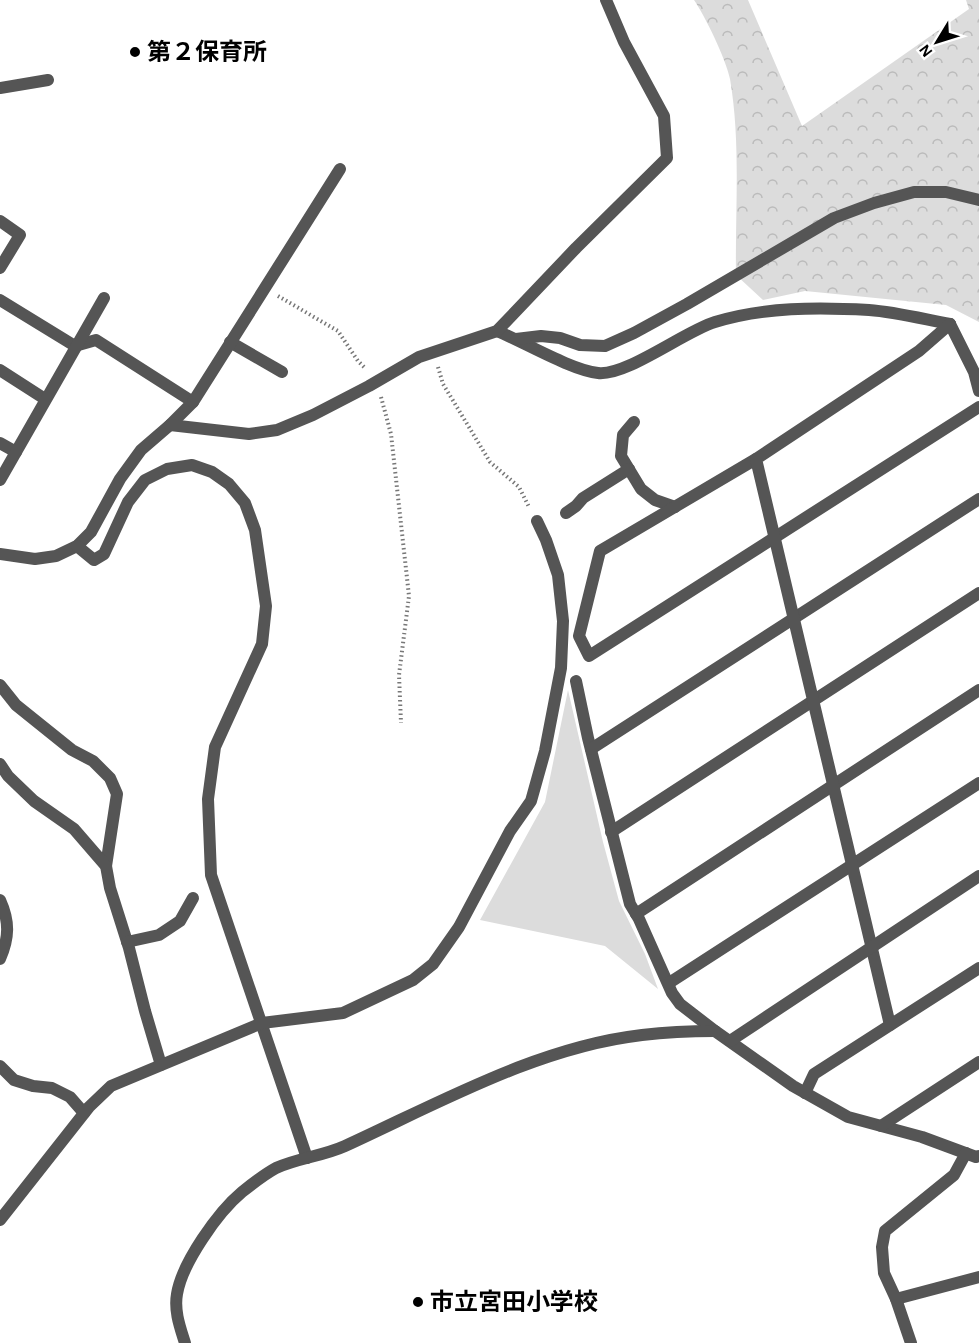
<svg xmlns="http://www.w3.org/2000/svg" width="979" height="1343" viewBox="0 0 979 1343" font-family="'Alegreya Sans','Noto Sans JP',sans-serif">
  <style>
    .green { fill: #dcdcdc }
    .forest { fill: url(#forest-crowns) }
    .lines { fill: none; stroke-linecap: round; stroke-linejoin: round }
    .path { stroke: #777; stroke-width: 4; stroke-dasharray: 1.5 3; stroke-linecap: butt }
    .minor { stroke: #555; stroke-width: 12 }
    .poi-dot { fill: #000; stroke: #fff; stroke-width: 2 }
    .labels { text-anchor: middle; stroke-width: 6; stroke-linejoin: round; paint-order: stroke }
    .poi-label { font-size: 24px; font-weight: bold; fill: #000; stroke: #fff; text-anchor: start }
  </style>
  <defs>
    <pattern id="forest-crowns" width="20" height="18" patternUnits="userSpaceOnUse" patternTransform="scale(1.5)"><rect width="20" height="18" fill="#dcdcdc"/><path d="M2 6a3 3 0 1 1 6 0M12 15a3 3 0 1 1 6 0" fill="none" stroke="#bbb"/></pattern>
  </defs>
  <rect width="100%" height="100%" fill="#fff"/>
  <path class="green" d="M568,690L603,842L619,901L645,954L658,989L605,946L480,920L545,802Z"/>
  <path class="forest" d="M694,0H748L802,126L969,9L966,0H979V322L946,305L805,291L763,300L736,275C735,210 741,143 730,79C726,59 705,16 694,0Z"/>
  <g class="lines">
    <g class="path">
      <path d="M278,296L338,331L358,361L365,368"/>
      <path d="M438,367L443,384L490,462L519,487L529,507"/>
      <path d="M381,397L391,434L409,596L399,675L401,723"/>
    </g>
    <g class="minor">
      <path d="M0,88L48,80"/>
      <path d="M0,221L20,235L0,268"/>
      <path d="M0,300L75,346L96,340L193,402L170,425L141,450L120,479L91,532L77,546L56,556L35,559L0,554"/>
      <path d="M950,324L974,372L979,391"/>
      <path d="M497,331C524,342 571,370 598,373C627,376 685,331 715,322C764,307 817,307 869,310C896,312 923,319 950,324"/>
      <path d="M516,339L541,336L560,338L580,345L605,346L634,333L687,304L834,218L874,203L914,192H946L979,200"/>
      <path d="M230,342L282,372"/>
      <path d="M0,370L45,399"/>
      <path d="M193,402L340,169"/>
      <path d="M634,422L623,435L621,456L641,489L655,500L675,507"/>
      <path d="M170,425L249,434L277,430L313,415L369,386L419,357L497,331L576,248L667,158L664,116L624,42L606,0"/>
      <path d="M0,443L16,452"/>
      <path d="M756,459L600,551L579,636L589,656L979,407"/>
      <path d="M0,480L104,298"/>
      <path d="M566,513L576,506L583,498L629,469"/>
      <path d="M77,546L94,560L104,554L128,502L145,480L167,469L192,465L212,472L229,484L245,503L255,530L266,606L262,644L215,747L208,799L211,875L307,1158"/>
      <path d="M576,681L588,738L630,904L639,919L672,993L680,1004L715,1031L793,1086L848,1117L922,1137L976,1157L979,1156"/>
      <path d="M0,685L16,705L72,750L93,761L110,778L117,794L106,866"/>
      <path d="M591,749L979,499"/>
      <path d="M0,764L8,776L34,801L74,829L106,866L110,888L129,948L145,1011L161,1065"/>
      <path d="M611,832L979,593"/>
      <path d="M0,900C10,922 9,938 0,959"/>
      <path d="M636,914L979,690"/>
      <path d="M127,942L159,935L180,921L193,898"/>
      <path d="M669,983L979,783"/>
      <path d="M890,1025L756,459L919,351L950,324"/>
      <path d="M730,1041L979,876"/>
      <path d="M0,1066L14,1080L33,1086L52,1088L70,1097L84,1113"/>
      <path d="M805,1093L814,1074L979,968"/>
      <path d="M881,1126L979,1062"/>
      <path d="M0,1220L89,1107L111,1086L262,1023L343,1013L413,980L433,964L459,927L510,831L531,801L545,751L561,668L563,621L558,575L546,540L537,521"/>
      <path d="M896,1299L979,1277"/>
      <path d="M185,1343C180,1327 174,1311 177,1294C182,1263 218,1212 242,1192C252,1184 265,1174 276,1168C298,1158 323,1156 345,1146C439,1103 538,1047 642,1035C667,1032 691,1031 715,1031"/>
      <path d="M911,1343L896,1299L884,1273L882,1247L885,1231L954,1175L966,1153"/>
    </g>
  </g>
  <g class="poi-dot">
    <circle cx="135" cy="52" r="6"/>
    <circle cx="418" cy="1302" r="6"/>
  </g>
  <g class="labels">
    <g class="poi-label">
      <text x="147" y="60">第２保育所</text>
      <text x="430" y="1310">市立宮田小学校</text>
    </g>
  </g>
  <g transform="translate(937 42) rotate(232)" stroke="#ffffff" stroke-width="4.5" paint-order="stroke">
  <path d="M0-4.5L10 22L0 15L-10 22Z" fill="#000000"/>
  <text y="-9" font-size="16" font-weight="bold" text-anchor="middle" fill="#000000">N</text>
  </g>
</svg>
